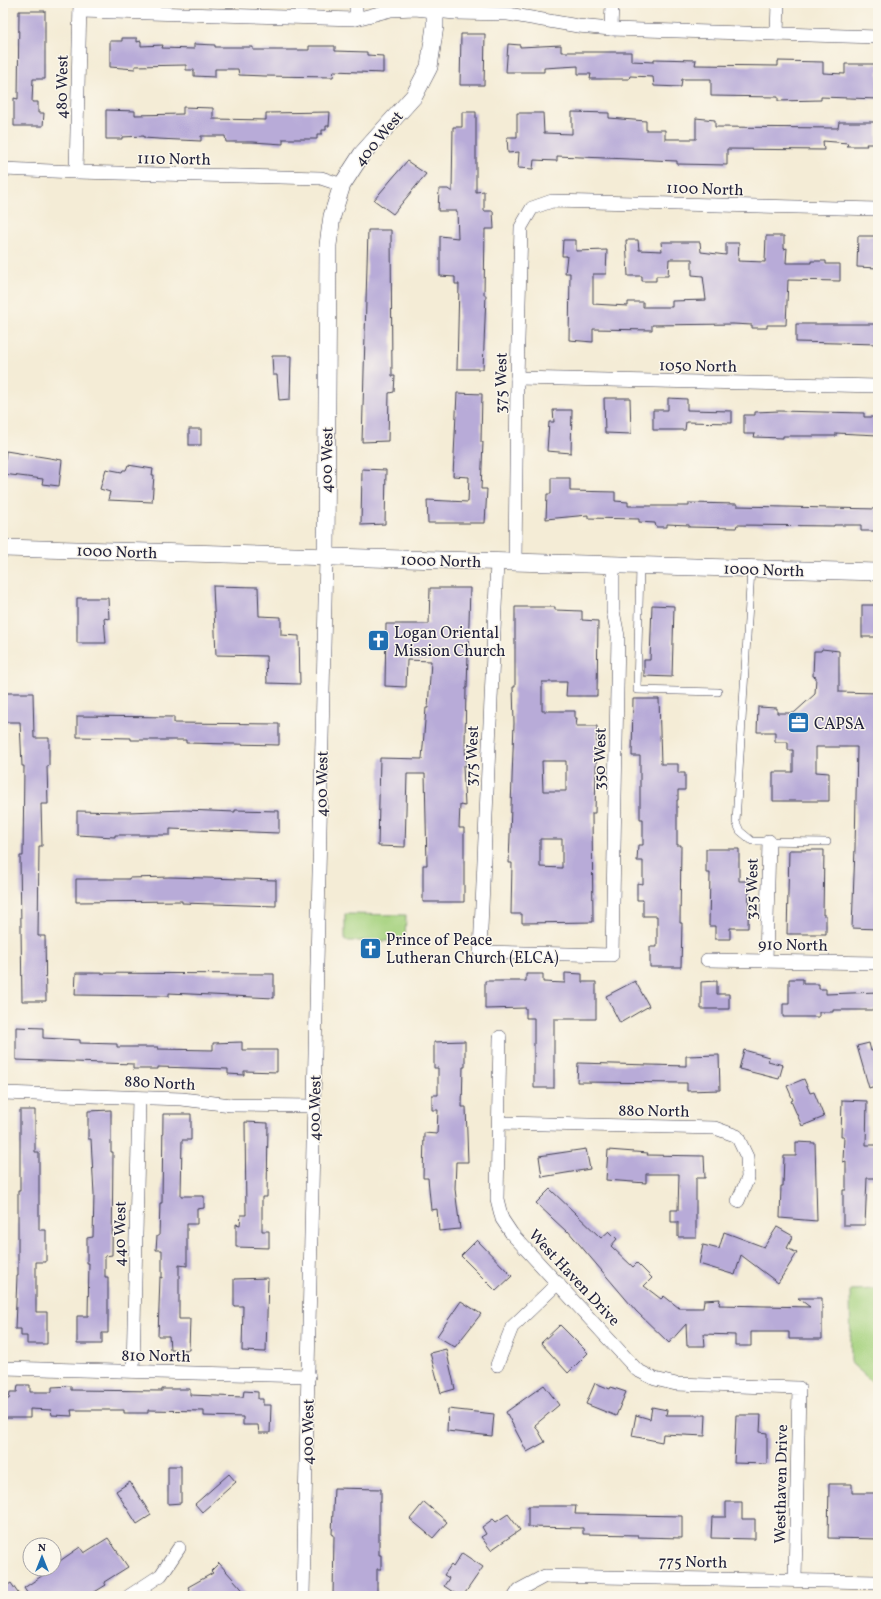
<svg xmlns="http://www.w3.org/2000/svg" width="881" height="1599" viewBox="0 0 881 1599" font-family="Vollkorn,serif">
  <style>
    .green { fill: #a4d17d; stroke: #637a5c }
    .building { fill: #b8abd8; fill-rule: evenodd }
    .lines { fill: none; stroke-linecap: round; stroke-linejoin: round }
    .service-casing { stroke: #424052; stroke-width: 8 }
    .minor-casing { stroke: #424052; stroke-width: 14 }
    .tertiary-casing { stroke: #424052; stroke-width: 18 }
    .service { stroke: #fff; stroke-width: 7 }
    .minor { stroke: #fff; stroke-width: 13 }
    .tertiary { stroke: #fff; stroke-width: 17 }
    .labels { text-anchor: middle; stroke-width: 3; stroke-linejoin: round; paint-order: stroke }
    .street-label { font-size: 16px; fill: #22223b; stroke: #fbf7ec }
    .poi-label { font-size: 16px; fill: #22223b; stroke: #fbf7ec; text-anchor: start }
  </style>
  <rect width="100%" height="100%" fill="#fbf7ec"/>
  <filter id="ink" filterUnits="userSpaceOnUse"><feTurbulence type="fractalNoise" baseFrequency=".025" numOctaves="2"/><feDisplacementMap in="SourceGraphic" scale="8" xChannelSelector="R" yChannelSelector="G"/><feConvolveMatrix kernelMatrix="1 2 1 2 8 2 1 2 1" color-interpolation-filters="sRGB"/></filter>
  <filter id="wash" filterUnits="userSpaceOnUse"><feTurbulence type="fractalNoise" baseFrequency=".012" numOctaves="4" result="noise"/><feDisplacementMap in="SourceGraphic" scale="16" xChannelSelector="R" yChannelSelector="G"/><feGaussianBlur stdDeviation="0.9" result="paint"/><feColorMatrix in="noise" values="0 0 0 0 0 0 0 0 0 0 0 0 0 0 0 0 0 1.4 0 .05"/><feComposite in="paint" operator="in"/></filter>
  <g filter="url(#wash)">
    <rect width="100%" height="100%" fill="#f4ecd6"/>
    <g class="green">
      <path d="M345,914L406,915L405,941H345Z"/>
      <path d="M878,1289V1387L851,1363L850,1290Z"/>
    </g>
    <g id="blocks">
      <g class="building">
        <path d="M19,11H45V79H33L32,102H38V113H44L43,126H14V98L18,99Z"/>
        <path d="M461,34H485L484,85H460Z"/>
        <path d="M122,38H137V42L141,41V46L163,45L162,48L194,49V44L215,45V47H253V50H309V46H335V51L367,52V55L383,56V73L334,71L333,77L265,76L239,75L238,69H215V77L194,76V70H186V65L135,66V69L110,67V41H122Z"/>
        <path d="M508,44L520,45V47L561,45V52H631V61L654,62V59L696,60L695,65L778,66V61L823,62V73L845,74V64H878V99L821,97V100L778,101V97L711,96V79H682L681,87L654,86L653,77L630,76L629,79H590L591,74H578V66L544,68V72H506Z"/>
        <path d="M183,107L213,108V119L266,120V113L330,112L329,126H326V130H322V134H317V139H283V144L253,142H226L225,136H201V141L158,139L144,138V136L122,137V139H106V110L135,111V115L183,114Z"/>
        <path d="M462,112H476V192L484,191V211H493L494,229H485L484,295H486L483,369H457L459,284H455V277L440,276V236L458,238L457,211H438L439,189H448L452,192L453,127H462Z"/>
        <path d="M572,112L609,113V118L646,121V130H665V139H696V118L715,120V127L838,128L839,122H877V144H866L867,146H847L848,143L823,141L824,150L727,149V165L677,164V161L557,156V161L534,160L533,169L518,168L519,152L508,153L507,137H517V113H543L544,133L572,134Z"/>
        <path d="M407,161L426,174L393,214L374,200Z"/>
        <path d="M368,230H391L392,376H395L394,392L389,393L388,441L362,442Z"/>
        <path d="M766,236H784V249L787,248L786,263H811V261H826V264H840V281L788,280L786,325H767V328H752V325L733,324L652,325V330L593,329V342L569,340L570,273H565L567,256H562L563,240H576V251L607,250L606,274H593V304L628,306V302H643V307H672V301L706,300L703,276L692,275V259H669L668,276H656V281H642V276H628L626,240H638L639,250L662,251L661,242H700L701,252L726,255V243H739L738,261L765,262Z"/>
        <path d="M858,236H878V268L857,267Z"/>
        <path d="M796,324H878V344L796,342Z"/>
        <path d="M272,356H291L290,399L279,400L277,375H273Z"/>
        <path d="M457,393L482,394L481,442H483L481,489H487L485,523H428L427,500L468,502L469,477L453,476Z"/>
        <path d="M604,398H630L631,434L605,433Z"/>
        <path d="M668,398L687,399V410L732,411V423L686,422L685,430H653V410H668Z"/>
        <path d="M553,410H572L571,453L547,451L549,422H554Z"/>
        <path d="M779,411L864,413V417H878V435L836,433V436H783V438L754,437L755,434H744V415H755V412Z"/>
        <rect x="189" y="429" width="12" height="16"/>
        <path d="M6,451L62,460L59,486L42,484L43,479L3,474Z"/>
        <path d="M128,465L153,469L152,475H154L152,502L108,500L110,492L100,489L106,469L122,472L123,470H126Z"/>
        <path d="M362,469L386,470L385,524L361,525Z"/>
        <path d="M551,478H570V491L615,492V501L628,502V506H689V503L737,504V506L878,509V531H861V525H834V526L737,525L736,528L689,527V525L667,524V527H656L655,523L639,522V519L588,518V515L546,519L547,494H551Z"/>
        <path d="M213,586L258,587L259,616L281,617V635L299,636L300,684L267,683L266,656L216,655Z"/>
        <path d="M430,588H470L467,688H466L465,744L466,766H463L465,806L460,805L459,828H464V902H423V865H427L425,774H407L405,847L378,846L380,758L422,759L426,708H428L431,661L407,660L406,687L385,686L386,624H429Z"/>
        <path d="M77,598H108L109,619L104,618L106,643H77Z"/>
        <path d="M652,605L674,606L672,677L644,676V660H650Z"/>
        <rect x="862" y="605" width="16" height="32"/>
        <path d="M515,607H555V610L582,611V620L598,621L597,696H566L567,682H542V711H575V718H577L576,726H597L595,813H592L593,922L522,923V914H511L512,863H509L514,723L513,687H515ZM542,761H566V791H543ZM540,839H562V868L540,867Z"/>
        <path d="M822,649L839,651V692L878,693V929L852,928L855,848L857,747H816V772L829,773V801H773V772H793V750H788V742H775V732H757L758,707L777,708V713H794L815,694L816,677L813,676L814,651H821Z"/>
        <path d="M3,693H33L34,738H49V766H47L48,804H41L42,846H39L38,936H45L46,1001H22L20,856H23L24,766H22L20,722H3Z"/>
        <path d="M633,699H659L661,764H678V773H685V790H678V800H677V845H681L680,923H682L681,967H650V947H657V916H643V900H637V883L643,884V861H637L638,845H643V819H640V756H632Z"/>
        <path d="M77,716L174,717V723L279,724V745L186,743V740H131V738L77,737Z"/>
        <path d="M185,810L235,812V810L279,811V833L170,829V835H115V837L77,835V811L128,812Z"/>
        <path d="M706,849H739V881H749L748,928H730V939H715V926H709L710,873H706Z"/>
        <path d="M789,850H824L823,915H826V934H787Z"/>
        <path d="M170,877L276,880V906L182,903V901L76,902V879H129V878Z"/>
        <path d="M76,973L274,974V998L169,993V996L75,995Z"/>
        <path d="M565,973L582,974V982H596V1019H554V1088H534V1018H526V1008L485,1009V981H526V974H543V982L565,983Z"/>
        <path d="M789,979H803V984H819V989H826V994L878,992V1010H833V1012H819V1017H783V1004H789Z"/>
        <path d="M635,981L649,1006L620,1023L606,996Z"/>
        <path d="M717,981V994H729V1009H701V982Z"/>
        <path d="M16,1027L43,1028V1038L80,1040V1043L117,1044V1047H158V1049L213,1050V1043L242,1042V1050H277V1072L244,1071V1075L228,1074V1069L158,1067V1069H133V1064L16,1060Z"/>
        <path d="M465,1041V1067H463L462,1107H466L468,1162H456L455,1189L460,1229L439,1231L437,1209L431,1210L428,1178H423L424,1133L437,1134L438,1110H432V1095H438V1068H434V1042Z"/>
        <path d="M869,1043L871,1051L878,1049V1085L869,1088L857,1046Z"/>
        <path d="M744,1050L769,1057L768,1061L783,1065L779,1079L739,1069Z"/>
        <path d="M719,1055L720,1090L687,1091V1083L577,1082L578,1063L686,1066V1056Z"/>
        <path d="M804,1079L810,1093L814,1092L824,1117L802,1126L791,1101L793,1100L787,1086Z"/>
        <path d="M842,1100L867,1101L866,1145H878L876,1178H867L865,1225H843V1190H846V1161L843,1162L844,1136H841Z"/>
        <path d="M20,1110H35V1152H39V1230H46V1262H36V1312H47V1344H27V1336H21V1329H15L17,1276H18V1191H20Z"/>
        <path d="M111,1110V1152H113L112,1255L105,1256V1277H108V1333H102V1344H77V1316H88L89,1263H87V1238L93,1237L94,1194L91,1139H88V1111Z"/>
        <path d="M163,1114H191V1140H182L181,1196H204V1208L197,1209V1224H187V1266L179,1265V1319H190L189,1350L170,1349L169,1336H158L160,1277L162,1278V1250H156L157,1236H159L160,1203H162Z"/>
        <path d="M245,1122L268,1123L267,1197H262V1231H269V1248L236,1247V1224L240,1225L241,1215H246Z"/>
        <path d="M796,1142L815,1143L817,1221L780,1218L781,1186H783L784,1156H796Z"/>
        <path d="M586,1149L590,1169L542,1177L539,1156Z"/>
        <path d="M608,1150L648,1153L647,1155L704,1156L705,1178H696V1237H678V1222H671V1210H678L679,1174H646V1183L606,1180Z"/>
        <path d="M550,1189L601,1238L609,1231L617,1239L611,1246L633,1267L637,1263L652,1278L644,1286L661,1299L664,1296L679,1308H703L704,1300L720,1299L719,1305L810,1307L798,1298H822V1339H789V1332H751V1346H735V1335L704,1334L705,1346H687L686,1324L669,1343L636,1311L568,1231L567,1232L536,1203Z"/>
        <path d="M777,1227L793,1236L787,1248L797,1253L778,1283L741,1255L735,1275L699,1264L703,1245L719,1249L724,1232L764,1247Z"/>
        <path d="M477,1240L512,1276L496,1291L461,1256Z"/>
        <path d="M268,1278L266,1352L242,1351L243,1306H234V1279Z"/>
        <path d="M461,1301L481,1314L455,1347L437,1336Z"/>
        <path d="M560,1325L588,1353L568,1373L541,1343Z"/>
        <path d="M446,1349L455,1389L441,1393L430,1353Z"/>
        <path d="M595,1383L610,1389L611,1387L626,1392L616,1416L586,1404Z"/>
        <path d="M18,1385H30V1392H52V1387L71,1386V1390L162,1391V1389H190V1395L243,1397L244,1391L258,1392V1399H263V1405H271L270,1433H259L258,1425H243V1417L204,1416V1411L148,1410V1413H124V1410H71L72,1416L52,1415L51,1410L30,1409V1418H3L4,1399H9L10,1392H17Z"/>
        <path d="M544,1385L559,1405L535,1425L545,1442L527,1452L506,1412Z"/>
        <path d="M652,1407L667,1410L666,1415H706L705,1436L663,1434L662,1442L632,1436L636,1415L650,1419Z"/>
        <path d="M448,1409L494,1414L492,1436L447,1431Z"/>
        <path d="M736,1415H761L760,1432L767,1433V1464L734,1463Z"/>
        <path d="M168,1466H181V1503L168,1504Z"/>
        <path d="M229,1474L236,1482L202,1512L195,1504Z"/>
        <path d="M130,1482L151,1515L137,1524L116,1491Z"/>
        <path d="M829,1484H852V1493H878V1539L828,1538Z"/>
        <path d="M334,1488L381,1489V1502H379V1555H381V1569H377V1596H333L334,1535L332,1534Z"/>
        <path d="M424,1502L447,1522L433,1538L410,1519Z"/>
        <path d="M726,1502H742V1519H755V1539L711,1538L712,1517H726Z"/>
        <path d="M528,1506H576L575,1514L682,1516V1538L638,1537V1535L583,1534V1528L528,1527Z"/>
        <path d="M508,1514L520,1530L491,1550L481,1537L486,1534L482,1527L493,1519L496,1522Z"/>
        <path d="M108,1538L128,1567L104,1582L106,1585L88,1596H29L24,1588L49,1571L48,1569H54V1565L80,1547L84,1553Z"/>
        <path d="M462,1553L483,1567L463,1596H459L444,1586L449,1578L444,1575L451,1565L453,1567Z"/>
        <path d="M219,1563L248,1596H193L188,1587L213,1573L211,1571Z"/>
        <path d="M11,1583L20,1596H3V1588Z"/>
      </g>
    </g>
  </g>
  <g filter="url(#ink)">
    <use href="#blocks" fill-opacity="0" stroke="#424052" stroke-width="1"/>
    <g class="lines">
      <defs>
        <g id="service">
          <path d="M640,566L637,690L718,692"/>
          <path d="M751,569L736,822L740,831L752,841L827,842"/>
        </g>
        <g id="minor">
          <path d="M80,11L356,19L391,10L415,9L455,13L508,14L578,26L611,29L878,37"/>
          <path d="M356,19V3"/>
          <path d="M611,29L612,3"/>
          <path d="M777,34L778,3"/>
          <path d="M3,169L76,172L321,178L342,185"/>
          <path d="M76,172L80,3"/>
          <path d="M517,378L878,386"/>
          <path d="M497,562L480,952L612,955L618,636L613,611V565"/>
          <path d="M515,562L517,378L521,227L532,208L552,201L878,209"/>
          <path d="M707,960L878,963"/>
          <path d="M766,961L769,841"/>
          <path d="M500,1037L497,1199L502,1219L512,1234L637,1370L655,1379L676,1384L799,1388L795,1580"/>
          <path d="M3,1093L182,1099L231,1105L314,1106"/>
          <path d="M499,1123L715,1128L737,1136L747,1157L748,1178L738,1201"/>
          <path d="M497,1365L512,1327L558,1283"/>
          <path d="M3,1368L309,1376"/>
          <path d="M133,1371L139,1098"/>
          <path d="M129,1596L161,1575L179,1548"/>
          <path d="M303,1596L326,557"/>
          <path d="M515,1596L519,1590L545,1576L878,1582"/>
        </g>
        <g id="tertiary">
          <path d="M3,548L878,572"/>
          <path d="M326,557L328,245L332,216L342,185L362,154L414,96L429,67L435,26V3"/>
        </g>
      </defs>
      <use href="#service" class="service-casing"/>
      <use href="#minor" class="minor-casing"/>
      <use href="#tertiary" class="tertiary-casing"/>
      <use href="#service" class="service"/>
      <use href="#minor" class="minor"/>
      <use href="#tertiary" class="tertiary"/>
    </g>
  </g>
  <defs>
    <symbol id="church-square" viewBox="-11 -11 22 22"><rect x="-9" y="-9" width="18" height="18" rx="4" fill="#1f6fb2" stroke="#fbf7ec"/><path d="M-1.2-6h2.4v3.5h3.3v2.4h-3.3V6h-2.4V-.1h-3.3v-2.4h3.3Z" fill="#fff"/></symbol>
    <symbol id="office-square" viewBox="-11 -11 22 22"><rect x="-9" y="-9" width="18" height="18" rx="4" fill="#1f6fb2" stroke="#fbf7ec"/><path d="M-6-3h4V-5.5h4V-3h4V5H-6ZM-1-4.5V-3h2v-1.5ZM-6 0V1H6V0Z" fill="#fff"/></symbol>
  </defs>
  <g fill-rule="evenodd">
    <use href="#church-square" x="366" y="628" width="25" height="25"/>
    <use href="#office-square" x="786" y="710" width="25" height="25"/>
    <use href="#church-square" x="358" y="936" width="25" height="25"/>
  </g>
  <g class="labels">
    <g class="street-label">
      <text transform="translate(61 87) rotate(-89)" y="6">480 West</text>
      <text transform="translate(378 138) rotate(-50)" y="6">400 West</text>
      <text transform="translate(174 158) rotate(1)" y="6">1110 North</text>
      <text transform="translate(705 188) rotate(2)" y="6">1100 North</text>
      <text transform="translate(698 365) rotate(1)" y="6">1050 North</text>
      <text transform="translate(500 383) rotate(-89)" y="6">375 West</text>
      <text transform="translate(326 460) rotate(-89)" y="6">400 West</text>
      <text transform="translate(117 551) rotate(2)" y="6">1000 North</text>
      <text transform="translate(441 560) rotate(2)" y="6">1000 North</text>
      <text transform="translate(764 569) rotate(2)" y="6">1000 North</text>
      <text transform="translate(471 756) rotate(-88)" y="6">375 West</text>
      <text transform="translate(599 759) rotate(-89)" y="6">350 West</text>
      <text transform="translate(321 784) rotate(-89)" y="6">400 West</text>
      <text transform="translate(751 889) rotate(-89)" y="6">325 West</text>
      <text transform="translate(793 944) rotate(1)" y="6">910 North</text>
      <text transform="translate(160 1082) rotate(3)" y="6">880 North</text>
      <text transform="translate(314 1108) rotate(-89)" y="6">400 West</text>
      <text transform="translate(654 1110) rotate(1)" y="6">880 North</text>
      <text transform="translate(119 1234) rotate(-89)" y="6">440 West</text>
      <text transform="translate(575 1277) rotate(47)" y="6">West Haven Drive</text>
      <text transform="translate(156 1355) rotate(1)" y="6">810 North</text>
      <text transform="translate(307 1432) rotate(-89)" y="6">400 West</text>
      <text transform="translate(780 1484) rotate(-89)" y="6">Westhaven Drive</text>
      <text transform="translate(693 1561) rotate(1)" y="6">775 North</text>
    </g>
    <g class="poi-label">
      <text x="394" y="638">Logan Oriental<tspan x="394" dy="18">Mission Church</tspan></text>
      <text x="814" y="729">CAPSA</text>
      <text x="386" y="945">Prince of Peace<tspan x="386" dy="18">Lutheran Church (ELCA)</tspan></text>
    </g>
  </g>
  <rect width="881" height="1599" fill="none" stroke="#fbf7ec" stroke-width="16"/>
  <g transform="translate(42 1557)"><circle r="19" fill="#fbf7ec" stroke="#a4a2a5"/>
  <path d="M0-3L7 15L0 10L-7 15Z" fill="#1f6fb2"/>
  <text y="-6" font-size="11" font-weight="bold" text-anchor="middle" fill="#22223b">N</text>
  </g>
</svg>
